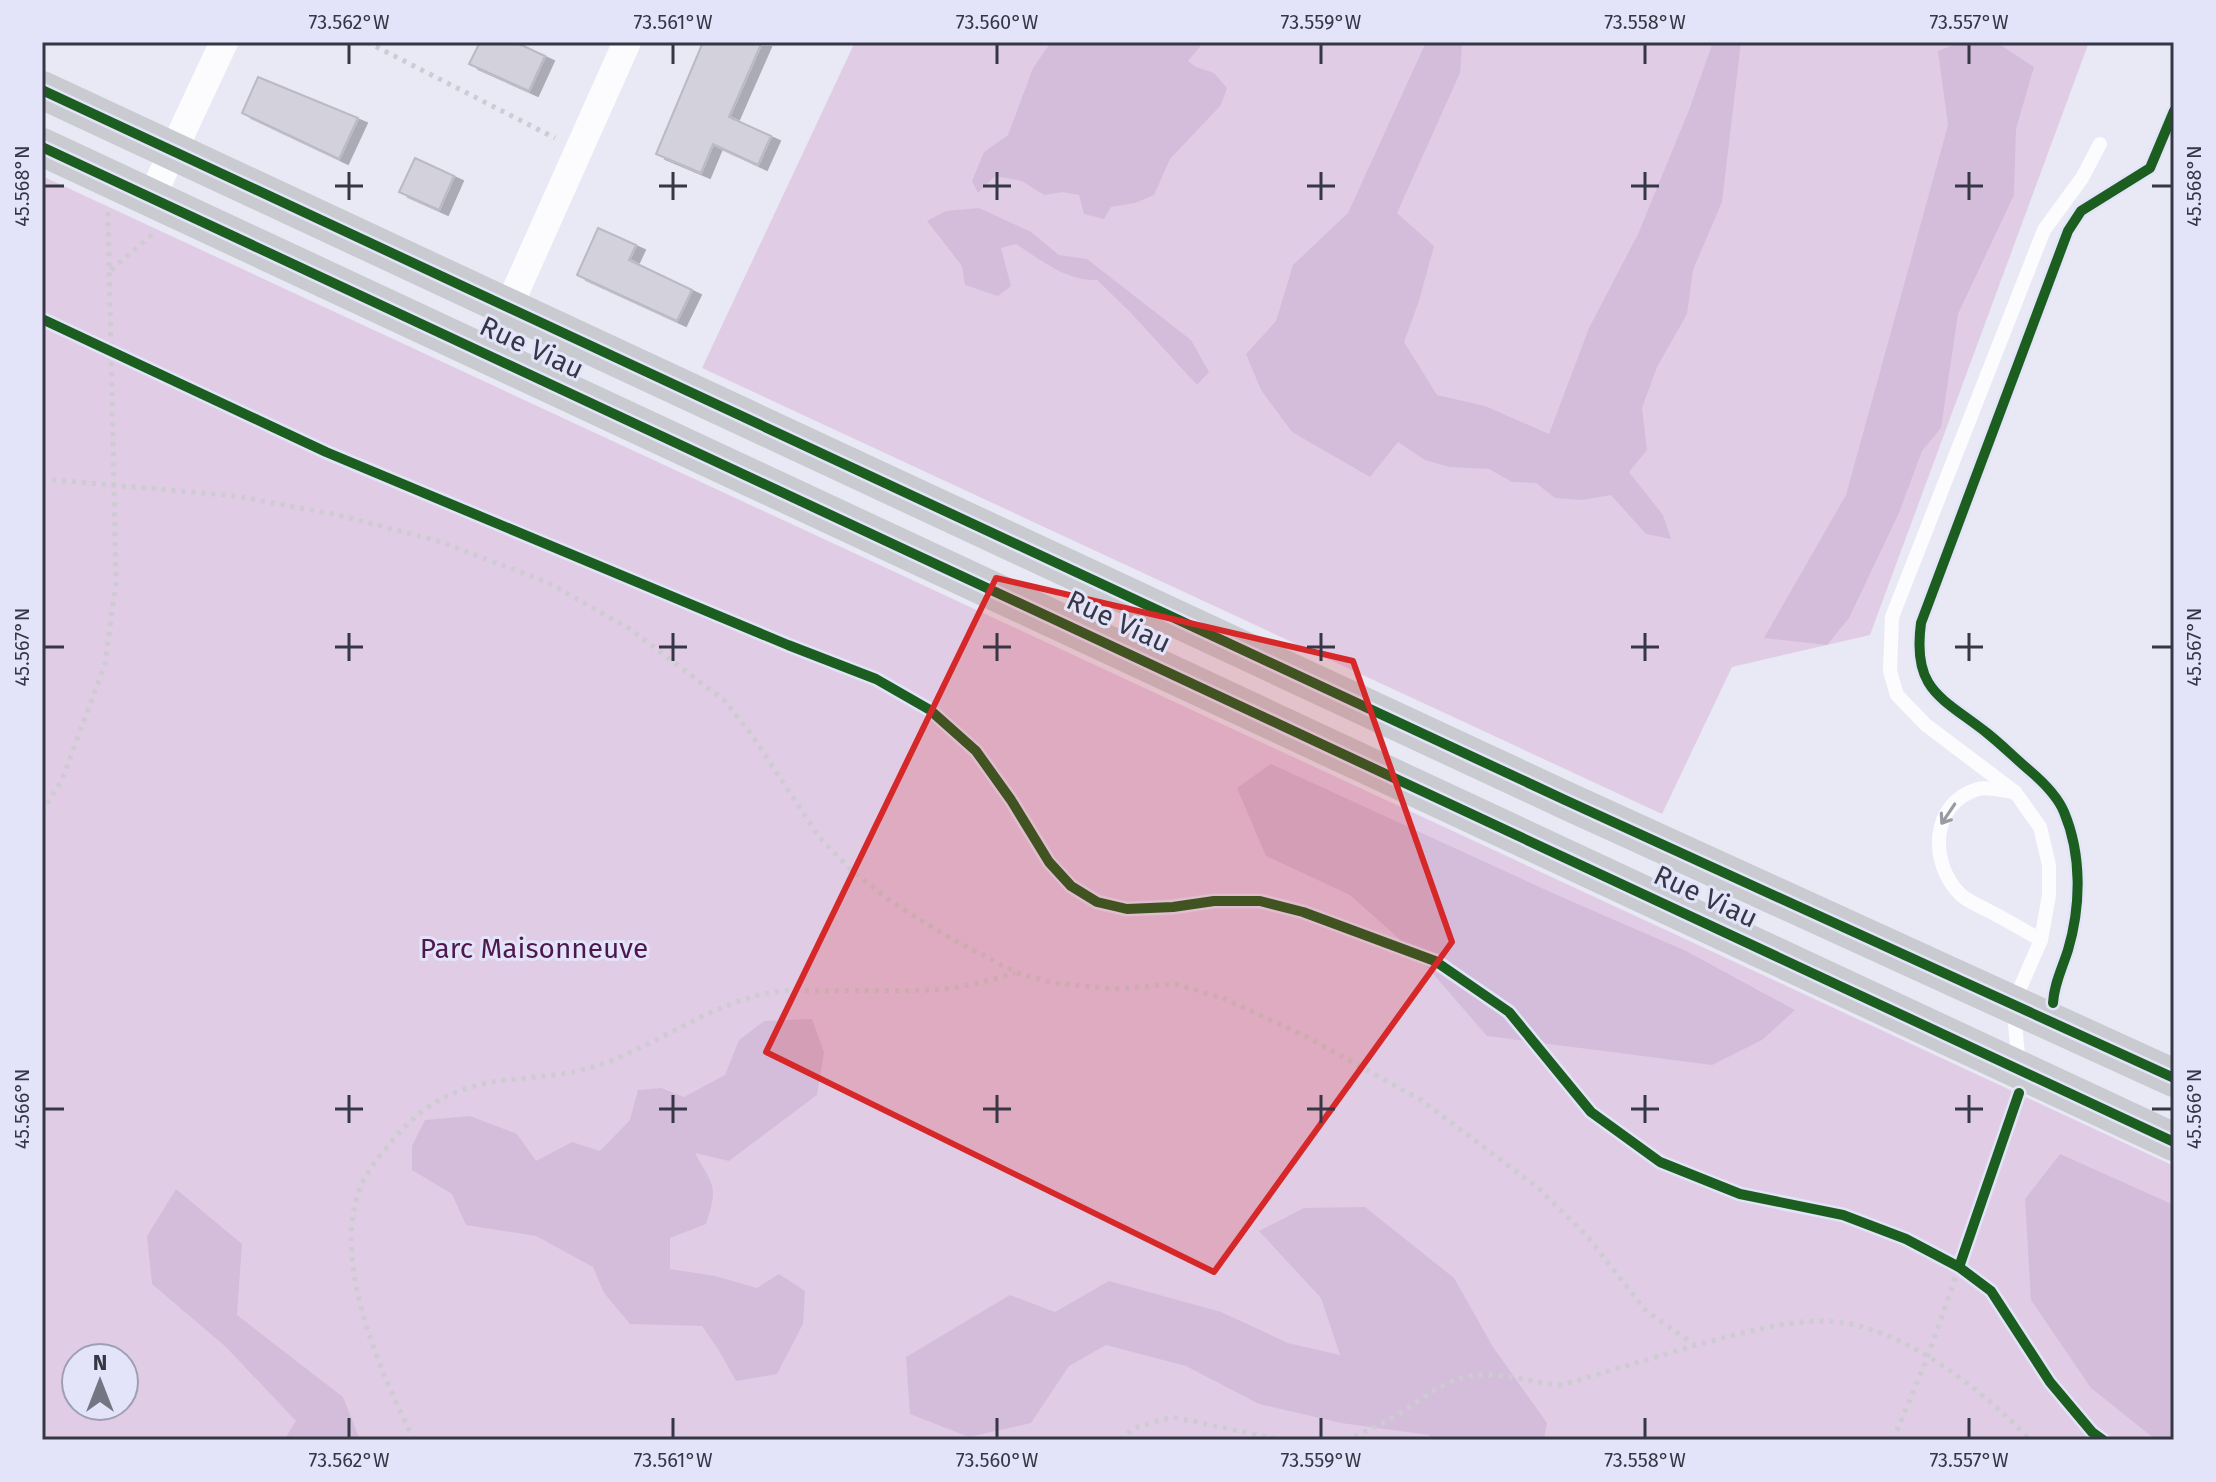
<svg xmlns="http://www.w3.org/2000/svg" width="2216" height="1482" viewBox="0 0 2216 1482" font-family="'Fira Sans',sans-serif">
  <style>
    .green { fill: #e1cce6; fill-rule: evenodd }
    .forest { fill: #d4bdda }
    .building { fill: #d3d1dc; stroke: #bbb9c4; stroke-width: 2; filter: url(#shadow) }
    .lines { fill: none; stroke-linecap: round; stroke-linejoin: round }
    .path { stroke: #ccccd1; stroke-width: 5; stroke-dasharray: 4 6; stroke-linecap: butt }
    .service { stroke: #fcfcfe; stroke-width: 14 }
    .minor { stroke: #fcfcfe; stroke-width: 28 }
    .secondary { stroke: #c9cbd1; stroke-width: 38 }
    .cycleway-casing { stroke: #e3e4fa; stroke-width: 15 }
    .cycleway { stroke: #1b5e20; stroke-width: 10 }
    .oneway { stroke: #999aa2 }
    .marked { fill: #d62828; fill-opacity: 0.2; stroke: #d62828; stroke-width: 6; stroke-linejoin: round }
    .ticks { fill: none; stroke: #363745; stroke-width: 3 }
    .labels { text-anchor: middle; stroke-width: 6; stroke-linejoin: round; paint-order: stroke }
    .street-label { font-size: 28px; fill: #363745; stroke: #e3e4fa }
    .park-label { font-size: 28px; fill: #4d194d; stroke: #e3e4fa }
    .neatline { fill: none; stroke: #363745; stroke-width: 3 }
    .ticks-label { font-size: 20px; text-anchor: middle; fill: #363745 }
  </style>
  <defs>
    <filter id="shadow"><feDropShadow dx="9" dy="5" stdDeviation="0" flood-color="#0004"/></filter>
  </defs>
  <rect width="100%" height="100%" fill="#e8e9f5"/>
  <g class="green">
    <path d="M855,42H2089L1870,635L1732,667L1662,814L702,368Z"/>
    <path d="M42,176L2174,1166V1440H42ZM76,1358H124V1406H76Z"/>
  </g>
  <g class="forest">
    <path d="M1051,42H1199L1203,43L1188,61L1196,67L1214,73L1227,88L1221,105L1170,159L1154,195L1135,203L1111,207L1104,219L1084,214L1079,195L1063,192L1044,195L1022,181L995,176L978,193L972,181L984,152L1008,135L1033,68Z"/>
    <path d="M1426,42H1459L1462,45L1460,73L1397,213L1434,246L1419,301L1404,342L1437,395L1485,406L1549,434L1589,328L1638,234L1689,110L1713,42H1741L1722,202L1693,270L1687,314L1657,367L1642,408L1647,450L1629,472L1663,515L1671,539L1646,534L1611,495L1582,500L1555,498L1536,483L1512,482L1489,469L1449,467L1425,460L1398,442L1370,477L1292,432L1261,390L1246,354L1276,321L1293,265L1348,213Z"/>
    <path d="M1961,42H1996L2034,67L2016,129L2014,195L1958,314L1941,428L1922,451L1899,513L1849,618L1827,645L1764,638L1846,495L1948,125L1938,51Z"/>
    <path d="M979,208L1031,232L1059,255L1087,259L1191,340L1209,372L1197,385L1130,312L1097,280C1066,281 1041,260 1016,244L1001,248L1011,286L998,296L965,285L962,266L927,221L946,211Z"/>
    <path d="M1271,764L1557,895L1686,951L1795,1010L1762,1040L1712,1065L1487,1036L1414,952L1350,895L1266,856L1237,788Z"/>
    <path d="M812,1019L824,1052L817,1095L729,1161L695,1153C713,1186 719,1185 706,1224L670,1238V1269L715,1276L757,1288L779,1274L805,1291L803,1324L777,1374L736,1381L718,1349L702,1326L630,1324L604,1293L593,1267L536,1236L466,1225L452,1194L412,1170V1146L425,1120L470,1116L517,1134L536,1161L572,1142L600,1151L630,1120L638,1090L661,1088L684,1097L725,1075L739,1040L764,1021Z"/>
    <path d="M2060,1154L2174,1205V1440H2156L2091,1388L2031,1300L2025,1199Z"/>
    <path d="M176,1189L242,1244L237,1315L343,1397L360,1440H284L296,1421L226,1347L152,1284L147,1236Z"/>
    <path d="M1365,1207L1454,1278L1493,1347L1547,1423L1544,1440H1430L1429,1435L1341,1423L1259,1404L1186,1366L1106,1345L1069,1366L1031,1423L969,1437L910,1414L906,1357L1010,1295L1055,1312L1109,1281L1221,1312L1288,1343L1340,1355L1321,1298L1259,1231L1304,1208Z"/>
  </g>
  <g class="building">
    <path d="M480,42H515L545,56L529,91L469,64Z"/>
    <path d="M703,42H762L729,117L771,136L758,165L713,144L701,173L656,154Z"/>
    <path d="M258,77L358,118L339,159L242,113Z"/>
    <path d="M415,158L454,176L439,210L399,192Z"/>
    <path d="M598,228L636,245L629,260L692,290L677,321L577,275Z"/>
  </g>
  <g class="lines">
    <g class="path">
      <path d="M367,42L555,138"/>
      <path d="M111,270L155,232"/>
      <path d="M42,479L236,496L338,515L435,540L547,582L630,629L724,700L752,735L819,837L850,869L893,903L945,935L1017,973L1054,983L1114,989L1175,984L1223,998L1307,1037L1421,1100L1538,1188L1587,1236L1645,1310L1695,1345"/>
      <path d="M42,812L62,780L105,664L116,582L108,211"/>
      <path d="M414,1440C381,1373 332,1265 359,1191C365,1174 376,1160 388,1146C408,1120 433,1099 465,1089C505,1075 549,1080 590,1068C651,1050 713,1001 774,992C790,989 807,991 823,991C859,990 896,991 932,990C960,989 989,980 1015,973"/>
      <path d="M1120,1440L1134,1428L1172,1417L1282,1440"/>
      <path d="M1345,1440C1362,1433 1379,1426 1395,1416C1423,1400 1444,1378 1477,1375C1505,1373 1534,1383 1562,1385C1613,1370 1664,1354 1715,1340C1750,1331 1786,1321 1823,1321C1895,1321 1983,1389 2030,1440"/>
      <path d="M1893,1440L1928,1356L1959,1267"/>
    </g>
    <g class="service">
      <path d="M2015,792C2004,791 1988,786 1978,789C1930,803 1929,863 1960,894C1967,901 1978,905 1987,910C2005,919 2023,930 2041,940"/>
      <path d="M2019,1065L2013,1004L2041,940L2049,895V865L2040,827L2015,792L1926,725L1897,695L1890,671L1892,617L2044,230L2082,178L2100,144"/>
    </g>
    <g class="minor">
      <path d="M151,198L224,42"/>
      <path d="M488,353L627,42"/>
    </g>
    <g class="secondary">
      <path d="M42,90L1565,800L2174,1078"/>
      <path d="M42,147L2174,1142"/>
    </g>
    <defs>
      <g id="cycleway">
        <path d="M42,90L1565,800L2174,1078"/>
        <path d="M42,147L2174,1142"/>
        <path d="M42,319L326,452L788,645L876,679L930,710L976,751L1011,800L1049,862L1071,886L1097,902L1127,909L1173,907L1214,901H1260L1303,912L1435,961L1509,1012L1591,1112L1660,1162L1740,1194L1843,1215L1906,1239L1959,1267L1991,1291L2050,1382L2092,1432L2103,1440"/>
        <path d="M2053,1003C2054,984 2062,969 2068,950C2081,906 2082,855 2064,812C2057,795 2042,781 2029,770C2015,758 2002,745 1987,733C1941,697 1912,690 1921,623L2068,231L2081,211L2150,168L2174,111"/>
        <path d="M1959,1267L2019,1093"/>
      </g>
    </defs>
    <use href="#cycleway" class="cycleway-casing"/>
    <use href="#cycleway" class="cycleway"/>
  </g>
  <defs><path id="oneway-shaft" d="M-6 0H5M1.5-3L5.5 0L1.5 3" fill="none" stroke-width="1.6" stroke-linecap="round" stroke-linejoin="round" transform="scale(2)"/></defs>
  <use class="oneway" href="#oneway-shaft" transform="translate(1948 814) rotate(124)"/>
  <path class="marked" d="M996,578L1353,661L1452,942L1214,1272L766,1052Z"/>
  <path class="ticks" d="M349,44V64M673,44V64M997,44V64M1321,44V64M1645,44V64M1969,44V64M349,172V200M673,172V200M997,172V200M1321,172V200M1645,172V200M1969,172V200M44,186H64M335,186H363M659,186H687M983,186H1011M1307,186H1335M1631,186H1659M1955,186H1983M2152,186H2172M349,633V661M673,633V661M997,633V661M1321,633V661M1645,633V661M1969,633V661M44,647H64M335,647H363M659,647H687M983,647H1011M1307,647H1335M1631,647H1659M1955,647H1983M2152,647H2172M349,1095V1123M673,1095V1123M997,1095V1123M1321,1095V1123M1645,1095V1123M1969,1095V1123M44,1109H64M335,1109H363M659,1109H687M983,1109H1011M1307,1109H1335M1631,1109H1659M1955,1109H1983M2152,1109H2172M349,1418V1438M673,1418V1438M997,1418V1438M1321,1418V1438M1645,1418V1438M1969,1418V1438"/>
  <g class="labels">
    <g class="street-label">
      <text transform="translate(532 347) rotate(25)" y="10">Rue Viau</text>
      <text transform="translate(1119 621) rotate(25)" y="10">Rue Viau</text>
      <text transform="translate(1706 896) rotate(25)" y="10">Rue Viau</text>
    </g>
    <g class="park-label">
      <text x="534" y="958">Parc Maisonneuve</text>
    </g>
  </g>
  <rect width="2216" height="1482" fill="none" stroke="#e3e4fa" stroke-width="88"/>
  <g transform="translate(100 1382)"><circle r="38" fill="#e3e4fa" stroke="#9e9fb2" stroke-width="2"/>
  <path d="M0-6L14 30L0 20L-14 30Z" fill="#747583"/>
  <text y="-12" font-size="22" font-weight="bold" text-anchor="middle" fill="#363745">N</text>
  </g>
  <rect x="44" y="44" width="2128" height="1394" class="neatline"/>
  <g class="ticks-label">
    <text x="349" y="29">73.562°W</text>
    <text x="673" y="29">73.561°W</text>
    <text x="997" y="29">73.560°W</text>
    <text x="1321" y="29">73.559°W</text>
    <text x="1645" y="29">73.558°W</text>
    <text x="1969" y="29">73.557°W</text>
    <text transform="translate(22 186) rotate(-90)" y="7">45.568°N</text>
    <text transform="translate(2194 186) rotate(-90)" y="7">45.568°N</text>
    <text transform="translate(22 647) rotate(-90)" y="7">45.567°N</text>
    <text transform="translate(2194 647) rotate(-90)" y="7">45.567°N</text>
    <text transform="translate(22 1109) rotate(-90)" y="7">45.566°N</text>
    <text transform="translate(2194 1109) rotate(-90)" y="7">45.566°N</text>
    <text x="349" y="1467">73.562°W</text>
    <text x="673" y="1467">73.561°W</text>
    <text x="997" y="1467">73.560°W</text>
    <text x="1321" y="1467">73.559°W</text>
    <text x="1645" y="1467">73.558°W</text>
    <text x="1969" y="1467">73.557°W</text>
  </g>
</svg>
